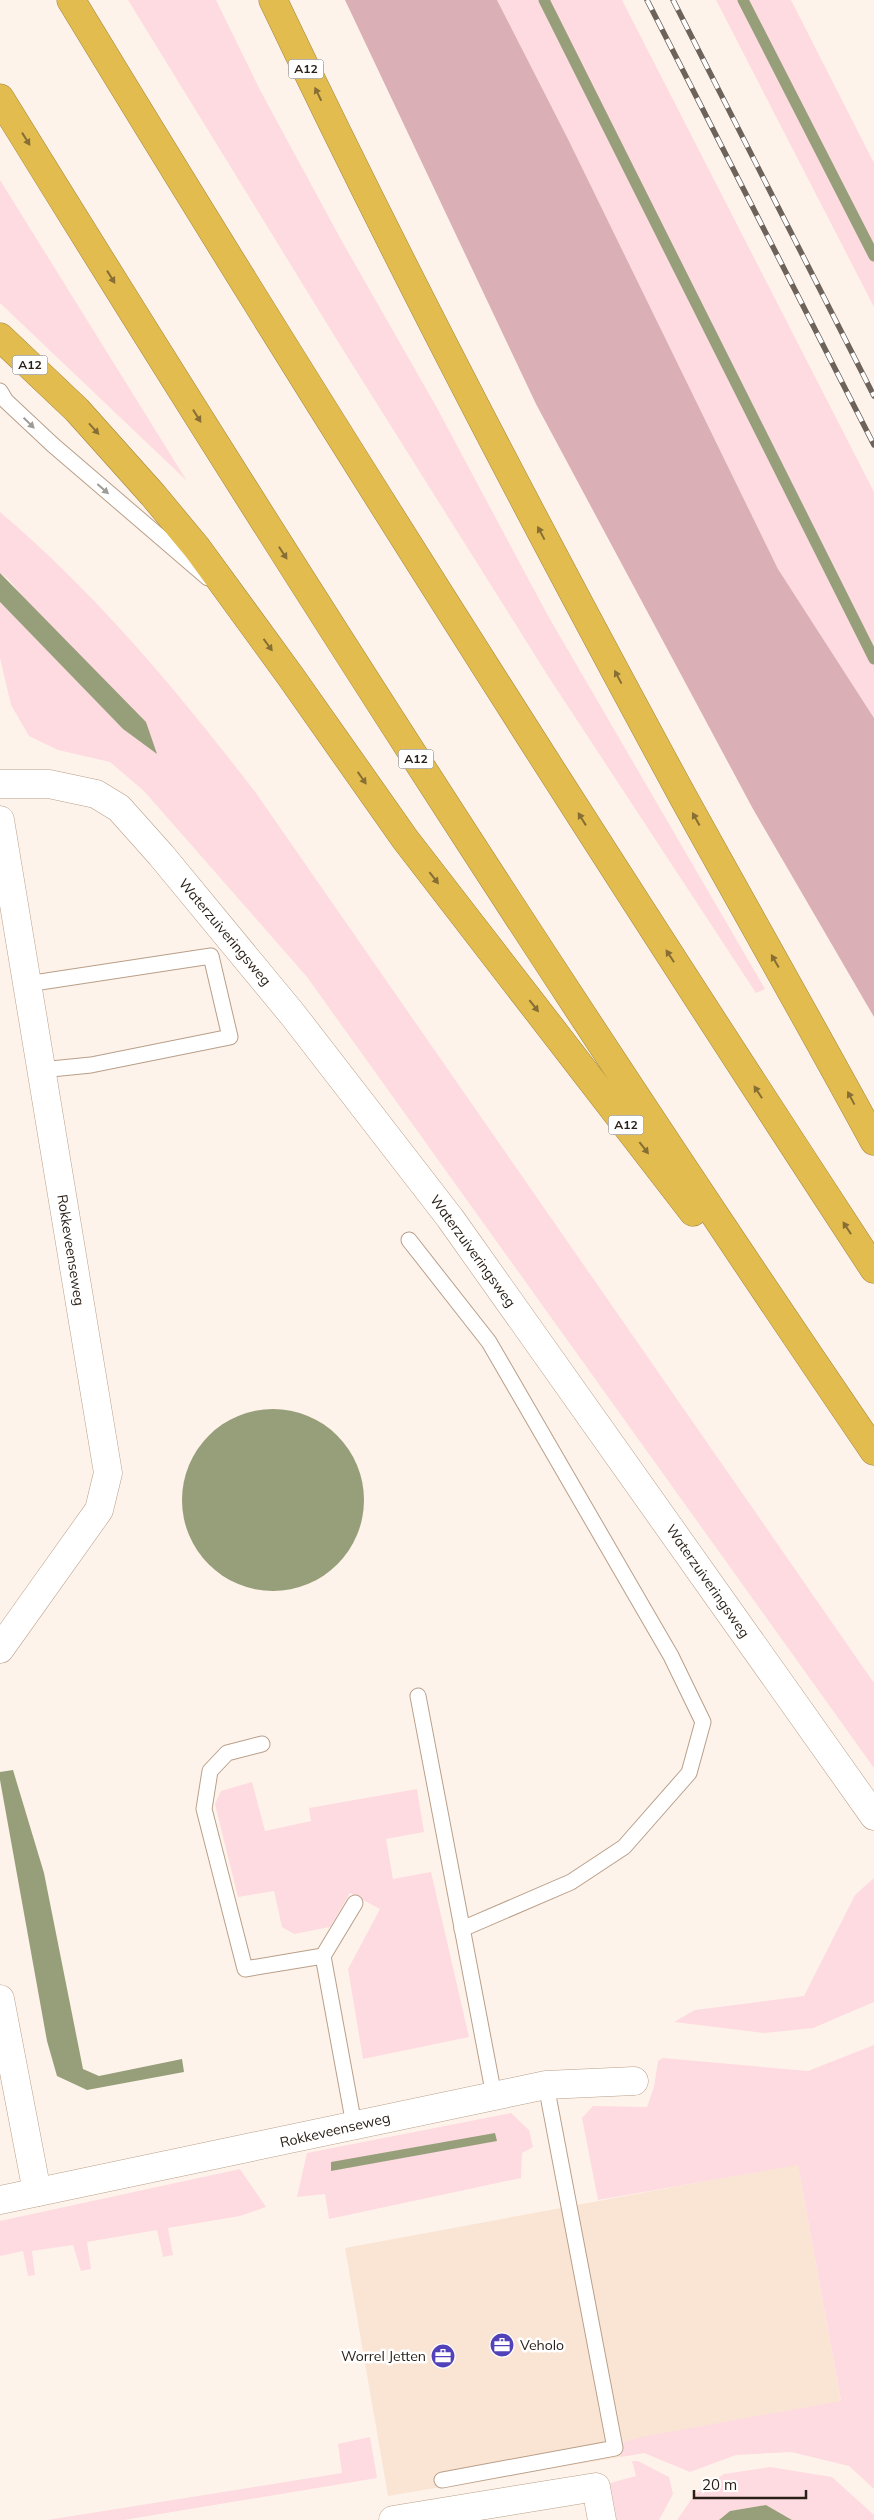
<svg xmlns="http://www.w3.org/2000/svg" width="874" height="2520" viewBox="0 0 874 2520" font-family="Mulish,sans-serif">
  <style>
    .built { fill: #fae5d4 }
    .green { fill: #fedbe1 }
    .forest { fill: #dbafb6 }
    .water { fill: #979f7a }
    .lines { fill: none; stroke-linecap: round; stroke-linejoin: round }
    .stream { stroke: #979f7a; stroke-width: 11 }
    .service-casing { stroke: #b99f89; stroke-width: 17 }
    .minor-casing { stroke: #b99f89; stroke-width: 29 }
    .motorway-casing { stroke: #a2853c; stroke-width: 29 }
    .service { stroke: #fff; stroke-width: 15 }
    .minor { stroke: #fff; stroke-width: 28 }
    .motorway { stroke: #e2bc4f; stroke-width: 28 }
    .rail-casing { stroke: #6e635b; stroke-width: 5.5 }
    .rail { stroke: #fff; stroke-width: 4; stroke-dasharray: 11; stroke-linecap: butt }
    .oneway { fill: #866e34 }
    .oneway2 { fill: #9f9b97 }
    .labels { text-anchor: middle; stroke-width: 5; stroke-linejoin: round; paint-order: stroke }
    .shield { fill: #fff; stroke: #6a635d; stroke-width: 1 }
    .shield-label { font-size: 12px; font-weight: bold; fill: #2a2018 }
    .street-label { font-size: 14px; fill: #2a2018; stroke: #fff }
    .poi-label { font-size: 14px; fill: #2a2018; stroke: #fff; text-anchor: start }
  </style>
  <rect width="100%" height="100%" fill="#fef3ea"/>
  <path class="built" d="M798,2164L841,2402L644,2453L388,2496L345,2248Z"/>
  <g class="green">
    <path d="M128,0H216L260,90L339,236L437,408L547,614L765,989L756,993L548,676L340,345Z"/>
    <path d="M497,0H622L874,492V718L778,569L568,139Z"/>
    <path d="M716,0H791L874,163V307Z"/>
    <path d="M0,180L187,481L0,303Z"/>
    <path d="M0,512C97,594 179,693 256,793L874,1683V1768L307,977L144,791L110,762L58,750L29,736L11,705L0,658V602L123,729L157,754L8,579L0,573Z"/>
    <path d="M252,1782L265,1831L311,1821L309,1808L417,1789L424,1832L386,1839L393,1879L431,1872L469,2037L363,2059L348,1969L380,1909L350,1893L330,1927L294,1934L282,1927L274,1891L238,1897L215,1804L221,1791Z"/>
    <path d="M874,1878V2002L813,2028L765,2033L674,2022L695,2010L804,1996L855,1895Z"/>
    <path d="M874,2045V2489L849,2466L791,2452L736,2455L690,2472L644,2453L621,2457L620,2443L641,2437L841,2401L798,2165L598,2200L582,2118L593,2106L647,2107L654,2087L658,2061L663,2058L808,2071Z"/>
    <path d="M511,2113L529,2130L533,2147L522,2153L521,2178L329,2219L325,2194L297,2197L307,2153Z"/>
    <path d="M240,2169L266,2207L240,2216L168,2228L173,2255L163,2257L157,2230L87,2242L91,2269L81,2271L73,2245L32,2251L35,2275L28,2276L23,2251L0,2256V2221Z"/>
    <path d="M370,2437L377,2478L124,2520H47L342,2473L338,2444Z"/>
    <path d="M632,2461H638L669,2477L673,2494L659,2520H617L610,2483L636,2476Z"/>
    <path d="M770,2467L832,2477L874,2515V2520H792L766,2505L730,2511L719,2520H677L695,2494L724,2474Z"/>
  </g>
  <path class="forest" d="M345,0H497L568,139L778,569L874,718V1017L753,809L536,404Z"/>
  <g class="water">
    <path d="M0,573L146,722L157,754L123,729L0,602Z"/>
    <circle cx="273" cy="1500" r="91"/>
    <path d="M13,1770L44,1873L83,2069L99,2076L182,2059L184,2072L87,2090L57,2076L47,2041L0,1780V1772Z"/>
    <path d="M495,2133L497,2141L331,2171V2162Z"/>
    <path d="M766,2505L792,2520H719L730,2511Z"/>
  </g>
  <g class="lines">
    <g class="stream">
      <path d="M544,0L874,659"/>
      <path d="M743,0L874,256"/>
    </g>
    <defs>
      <g id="service">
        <path d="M0,391L6,401L53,445L208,578"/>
        <path d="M27,984L211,956L230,1037L91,1065L41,1070"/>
        <path d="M409,1240L489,1342L671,1656L703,1722L689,1773L624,1847L571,1882L462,1929"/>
        <path d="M418,1696L494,2096"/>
        <path d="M262,1744L227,1753L210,1771L204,1809L245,1969L323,1956L354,2125"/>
        <path d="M323,1956L355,1903"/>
        <path d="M442,2480L615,2448L546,2085"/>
      </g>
      <g id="minor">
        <path d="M0,784H49L96,794L119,808L161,855L293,1015L450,1218L874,1816"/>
        <path d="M0,820L108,1473L99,1510L0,1649"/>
        <path d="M0,1999L37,2192"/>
        <path d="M0,2200L546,2085L634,2081"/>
        <path d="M393,2520L596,2487L602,2520"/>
      </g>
      <g id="motorway">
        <path d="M71,0C331,428 600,850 874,1269"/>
        <path d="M273,0C401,269 540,533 682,795C746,911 811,1025 874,1141"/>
        <path d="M0,98C282,555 571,1007 874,1451"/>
        <path d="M0,337L77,410L153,495L197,548L291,677L405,839L693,1212"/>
      </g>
    </defs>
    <use href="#service" class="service-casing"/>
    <use href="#minor" class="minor-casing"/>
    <use href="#motorway" class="motorway-casing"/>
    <use href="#service" class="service"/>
    <use href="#minor" class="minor"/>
    <use href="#motorway" class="motorway"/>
    <defs>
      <g id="rail">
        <path d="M647,0L874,445"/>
        <path d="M673,0L874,396"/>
      </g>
    </defs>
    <use href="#rail" class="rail-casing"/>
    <use href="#rail" class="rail"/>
  </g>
  <defs><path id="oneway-solid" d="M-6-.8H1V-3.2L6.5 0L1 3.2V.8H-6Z" transform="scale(1.25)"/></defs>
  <g class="oneway">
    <use href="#oneway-solid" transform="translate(318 94) rotate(-116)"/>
    <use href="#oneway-solid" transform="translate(26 139) rotate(58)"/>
    <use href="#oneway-solid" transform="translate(111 277) rotate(58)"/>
    <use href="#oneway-solid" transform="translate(197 416) rotate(58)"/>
    <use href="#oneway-solid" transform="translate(94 429) rotate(48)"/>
    <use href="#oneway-solid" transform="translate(541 533) rotate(-118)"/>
    <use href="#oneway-solid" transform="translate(283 553) rotate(57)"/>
    <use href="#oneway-solid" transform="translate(268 645) rotate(54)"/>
    <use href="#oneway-solid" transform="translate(618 677) rotate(-118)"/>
    <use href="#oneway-solid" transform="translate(362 778) rotate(55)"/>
    <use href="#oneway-solid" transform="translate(582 819) rotate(-122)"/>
    <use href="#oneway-solid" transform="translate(696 819) rotate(-119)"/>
    <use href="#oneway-solid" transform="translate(434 878) rotate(52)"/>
    <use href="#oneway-solid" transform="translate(670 956) rotate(-123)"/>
    <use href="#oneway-solid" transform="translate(775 961) rotate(-120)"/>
    <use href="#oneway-solid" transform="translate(534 1006) rotate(52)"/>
    <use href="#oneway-solid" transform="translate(758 1092) rotate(-123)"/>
    <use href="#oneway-solid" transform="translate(851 1098) rotate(-118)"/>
    <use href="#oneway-solid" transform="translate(644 1148) rotate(52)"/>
    <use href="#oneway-solid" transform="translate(847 1228) rotate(-123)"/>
  </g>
  <g class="oneway2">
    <use href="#oneway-solid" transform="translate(29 423) rotate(44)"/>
    <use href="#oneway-solid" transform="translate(103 489) rotate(41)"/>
  </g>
  <defs>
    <symbol id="office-disc" viewBox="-11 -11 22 22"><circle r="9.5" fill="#5242b9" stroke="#fff"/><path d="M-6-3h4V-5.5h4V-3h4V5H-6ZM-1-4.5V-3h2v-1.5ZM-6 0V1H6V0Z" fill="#fff"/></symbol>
  </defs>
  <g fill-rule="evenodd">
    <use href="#office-disc" x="488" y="2331" width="28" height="28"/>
    <use href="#office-disc" x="429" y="2342" width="28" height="28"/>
  </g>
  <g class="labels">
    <g class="shield">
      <rect x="288.5" y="59.5" width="35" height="19" rx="4"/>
      <rect x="12.5" y="355.5" width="35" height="19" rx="4"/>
      <rect x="398.5" y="749.5" width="35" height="19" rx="4"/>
      <rect x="608.5" y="1115.5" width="35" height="19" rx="4"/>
    </g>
    <g class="shield-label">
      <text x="306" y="73">A12</text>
      <text x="30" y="369">A12</text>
      <text x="416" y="763">A12</text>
      <text x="626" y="1129">A12</text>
    </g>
    <g class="street-label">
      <text transform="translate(225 932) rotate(50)" y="5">Waterzuiveringsweg</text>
      <text transform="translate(71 1250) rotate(81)" y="5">Rokkeveenseweg</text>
      <text transform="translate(473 1251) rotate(54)" y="5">Waterzuiveringsweg</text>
      <text transform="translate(708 1581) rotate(55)" y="5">Waterzuiveringsweg</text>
      <text transform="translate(335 2130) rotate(-13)" y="5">Rokkeveenseweg</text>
    </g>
    <g class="poi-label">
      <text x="520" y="2350">Veholo</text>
      <text x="426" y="2361" text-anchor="end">Worrel Jetten</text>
    </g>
  </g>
  <path d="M694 2490v8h112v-8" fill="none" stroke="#2a2018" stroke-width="2.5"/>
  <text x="702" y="2490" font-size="15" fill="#2a2018" stroke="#ffffff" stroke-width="4" paint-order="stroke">20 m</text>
</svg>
